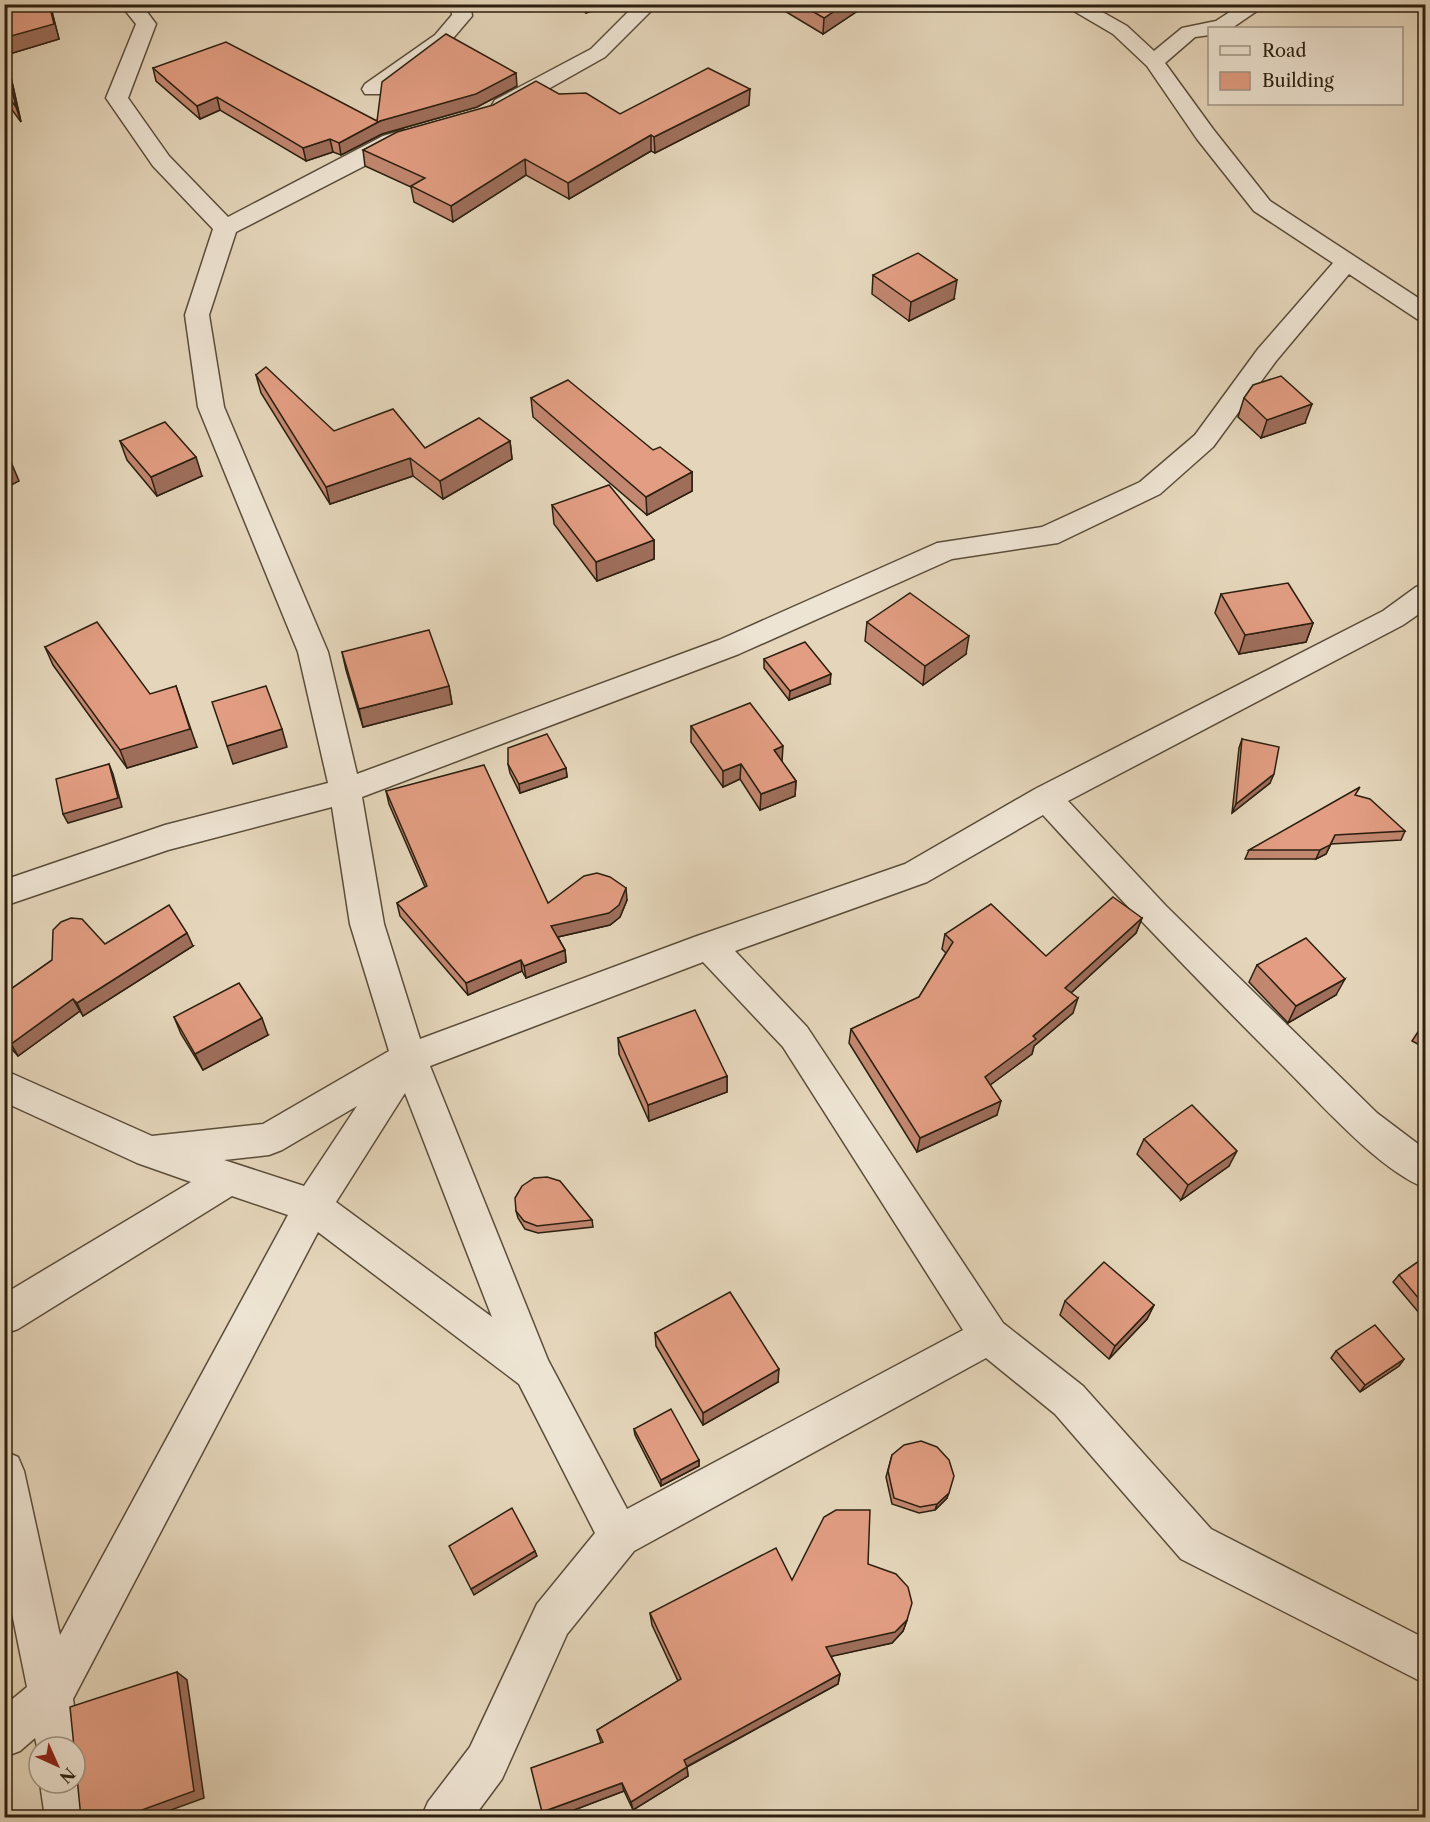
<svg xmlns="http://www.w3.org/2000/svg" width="1430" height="1822" viewBox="0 0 1430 1822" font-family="'Libre Caslon Text',serif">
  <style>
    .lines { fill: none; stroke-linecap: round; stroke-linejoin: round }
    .minor-casing { stroke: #5a4d3a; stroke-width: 3 }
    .minor { fill: #eee4d3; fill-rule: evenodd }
    .wall { fill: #c28770; stroke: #2c1f0f; stroke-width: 1.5 }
    .shaded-wall { fill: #9e6e5b; stroke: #2c1f0f; stroke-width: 1.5 }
    .building { fill: #e29d82; stroke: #2c1f0f; stroke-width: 1.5 }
  </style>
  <rect width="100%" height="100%" fill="#e5d6bb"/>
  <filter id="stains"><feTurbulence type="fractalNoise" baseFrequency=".00333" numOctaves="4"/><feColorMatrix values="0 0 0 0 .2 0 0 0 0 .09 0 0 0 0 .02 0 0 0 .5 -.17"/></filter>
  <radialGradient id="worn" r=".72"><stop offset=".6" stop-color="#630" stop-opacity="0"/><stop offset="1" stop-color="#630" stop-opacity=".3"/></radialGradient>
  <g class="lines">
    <defs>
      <g id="minor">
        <path d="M120,4H141L156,24L128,98L169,156L228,217L383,136L403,130L411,132L414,137L411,142L236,232L209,315L224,407L328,652L357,774L719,640L937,543L1042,527L1140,482L1195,435L1258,349L1333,263L1254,211L1197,139L1147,66L1113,34L1062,4H1088L1127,26L1154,51L1182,28L1216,21L1242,4H1267L1232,28H1210V35L1195,37L1165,63L1213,129L1270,201L1426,303V321L1417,319L1349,274L1276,361L1213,447L1160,494L1058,543L952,559L739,654L362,797L384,924L420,1039L697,936L905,864L1035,789L1383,611L1416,587L1426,584V609L1403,625L1068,801L1166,906L1377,1113L1426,1150V1188C1380,1171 1320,1103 1285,1068C1202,985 1121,901 1043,815L927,882L735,951L807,1027L1003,1323L1083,1386L1211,1529L1426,1639V1684L1181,1559L1055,1414L986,1358L634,1551L567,1634L502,1779L473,1818H421L428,1802L470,1747L537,1604L595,1533L519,1384L318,1232L73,1699L80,1747L75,1760V1747H39V1755L35,1738L20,1751L4,1757V1706L27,1687L4,1574V1451L18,1457L24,1471L60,1635L288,1215L232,1196L18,1329L4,1334V1294L191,1182L137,1163L4,1102V1070L152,1136L263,1124L389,1051L350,924L332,807L168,850L4,906V880L165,825L328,783L298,652L198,407L185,315L213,229L153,166L106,98L136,24ZM703,962L783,1047L963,1330L627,1509L548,1360L430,1066ZM405,1093L492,1317L336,1202ZM357,1106L304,1186L224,1160L269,1155L282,1150Z"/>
        <path d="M451,4H475L471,9L472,16L449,43L381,94H365L362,89L365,84L435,35L452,15Z"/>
        <path d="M636,4H658L605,57L511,110H495L492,105L495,100L591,49Z"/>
        <path d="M75,1765L79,1767L86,1783L91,1818H45L40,1783H75Z"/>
      </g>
    </defs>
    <use href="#minor" class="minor-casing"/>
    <use href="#minor" class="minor"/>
  </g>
  <g class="wall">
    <path d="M4,4H50L59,39L6,55L21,122L4,99Z"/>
    <path d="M577,4H613L586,13Z"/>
    <path d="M773,4H868L823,34Z"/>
    <path d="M153,68L377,121L517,86L477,107L382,134L341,155L333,152L306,161L220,110L200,119L156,81Z"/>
    <path d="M559,94L620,114L749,105L655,153L651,151L569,199L526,175L453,222L414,202L411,187L365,166L363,150Z"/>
    <path d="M873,275L954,299L909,321L872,294Z"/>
    <path d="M256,375L334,431L425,448L510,441L512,459L443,499L413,476L330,504L261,393Z"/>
    <path d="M531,398L653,450L692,472V491L647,515L533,417Z"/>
    <path d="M1244,398L1305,423L1261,438L1238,417Z"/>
    <path d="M120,441L202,476L157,496L127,460Z"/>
    <path d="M552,505L654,540V559L597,581L554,524Z"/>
    <path d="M1221,594L1313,623L1306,642L1239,654L1215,613Z"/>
    <path d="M867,622L966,654L923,685L865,641Z"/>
    <path d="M45,647L150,694L197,747L127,768L53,665Z"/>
    <path d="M342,652L449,686L452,704L363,727L346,670Z"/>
    <path d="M764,659L830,684L789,700L764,668Z"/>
    <path d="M691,726L782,762L796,781L795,796L760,810L740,779L723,787L691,742Z"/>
    <path d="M1242,739L1270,783L1232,813L1239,748Z"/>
    <path d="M508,764L566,768L567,777L520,793L510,773Z"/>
    <path d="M386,791L548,903L627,900L620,917L610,925L558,937L565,950L566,962L526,978L522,971L468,995L400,916L397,903L425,887L389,804Z"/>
    <path d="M1356,796L1405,831L1401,840L1331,844L1326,854L1316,859H1245L1249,850Z"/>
    <path d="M1142,918L1136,933L1071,993L1073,1013L1034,1046L1032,1054L990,1085L997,1115L917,1152L849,1043L851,1029L919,997L946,953L942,949L945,934L1046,956Z"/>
    <path d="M105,944L193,946L83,1016L80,1011L18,1056L4,1041V994L52,960Z"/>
    <path d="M1257,965L1336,995L1288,1023L1249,982Z"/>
    <path d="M174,1017L268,1035L203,1070L181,1034Z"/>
    <path d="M1425,1023V1048L1412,1041L1423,1024Z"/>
    <path d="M618,1038L727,1076V1092L649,1121L619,1054Z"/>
    <path d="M1144,1139L1229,1166L1181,1200L1137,1154Z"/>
    <path d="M516,1211L592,1220L593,1227L538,1233L525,1229L518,1218Z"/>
    <path d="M1425,1257V1310L1420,1314L1393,1282L1399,1275Z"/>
    <path d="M1065,1301L1154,1305L1147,1319L1109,1359L1060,1315Z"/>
    <path d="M655,1333L778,1382L703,1425L656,1346Z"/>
    <path d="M1336,1351L1404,1359L1399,1366L1360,1392L1331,1358Z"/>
    <path d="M634,1429L699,1460V1466L661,1486L635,1435Z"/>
    <path d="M892,1455L947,1498L935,1510L919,1513L892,1504L886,1477Z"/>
    <path d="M868,1564L907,1620L903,1631L892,1643L831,1656L840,1674L838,1684L687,1767L688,1776L633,1810L624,1791L553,1818H545L542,1812L601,1743L597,1730L678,1681L652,1625L650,1613L792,1580Z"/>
  </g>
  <g class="shaded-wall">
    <path d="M49,4H50L59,39L6,55L21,122L16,107L4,56V38Z"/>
    <path d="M586,4H613L586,13Z"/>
    <path d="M845,4H868L823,34L824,18Z"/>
    <path d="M516,73L517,86L477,107L382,134L341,155L339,143L380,121Z"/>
    <path d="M750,89L749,105L655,153L654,137Z"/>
    <path d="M217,97L220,110L200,119L197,106Z"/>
    <path d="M651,135V151L569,199L568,183Z"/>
    <path d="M330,139L333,152L306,161L303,148Z"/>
    <path d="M525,159L526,175L453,222L451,206Z"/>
    <path d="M957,280L954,299L909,321L911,302Z"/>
    <path d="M1312,404L1305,423L1261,438L1267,420Z"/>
    <path d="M510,441L512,459L443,499L440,481Z"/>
    <path d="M196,457L202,476L157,496L151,477Z"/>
    <path d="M410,458L413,476L330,504L326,487Z"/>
    <path d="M11,462L19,481L4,489V465Z"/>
    <path d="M692,472V491L647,515L646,497Z"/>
    <path d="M654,540V559L597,581L596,562Z"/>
    <path d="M1313,623L1306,642L1239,654L1245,635Z"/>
    <path d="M969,636L966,654L923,685L925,666Z"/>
    <path d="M831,674L830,684L789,700L790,691Z"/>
    <path d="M176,686L197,747L127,768L120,750Z"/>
    <path d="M449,686L452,704L363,727L359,709Z"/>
    <path d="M282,729L287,747L233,764L227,746Z"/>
    <path d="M783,746L782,762L774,750Z"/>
    <path d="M109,764L113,774L122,807L68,823L63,814Z"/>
    <path d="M741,764L740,779L723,787V771Z"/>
    <path d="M566,768L567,777L520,793L519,784Z"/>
    <path d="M1274,774L1270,783L1232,813L1236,804Z"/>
    <path d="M796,781L795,796L760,810L761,794Z"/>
    <path d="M1335,835L1326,854L1316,859L1320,850Z"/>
    <path d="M626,888L627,900L620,917L610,925L553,938L551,926Z"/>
    <path d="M1142,918L1136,933L1061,1002L1065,988Z"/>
    <path d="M187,933L193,946L83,1016L77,1003Z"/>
    <path d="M565,950L566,962L526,978L524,966Z"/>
    <path d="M521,960L522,971L468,995L466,983Z"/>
    <path d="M1345,979L1336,995L1288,1023L1296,1006Z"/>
    <path d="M1078,998L1073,1013L1034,1046L1032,1054L982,1091L985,1077Z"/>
    <path d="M73,999L80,1011L18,1056L11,1044Z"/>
    <path d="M262,1018L268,1035L203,1070L195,1054Z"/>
    <path d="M727,1076V1092L649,1121L648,1105Z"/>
    <path d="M1001,1101L997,1115L917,1152L920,1138Z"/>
    <path d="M1237,1151L1229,1166L1181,1200L1188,1185Z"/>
    <path d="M1154,1305L1147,1319L1109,1359L1115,1346Z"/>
    <path d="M1404,1359L1399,1366L1360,1392L1365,1385Z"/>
    <path d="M779,1369L778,1382L703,1425V1413Z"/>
    <path d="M699,1460V1466L661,1486V1480Z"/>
    <path d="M949,1493L947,1498L935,1510L937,1504Z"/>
    <path d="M535,1551L537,1556L474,1595L471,1589Z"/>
    <path d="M907,1620L903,1631L892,1643L824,1658L826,1647Z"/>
    <path d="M177,1672L187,1680L204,1798L149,1818H120Z"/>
    <path d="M840,1674L838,1684L684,1768V1760Z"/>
    <path d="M687,1767L688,1776L633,1810L631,1802Z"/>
    <path d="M622,1783L624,1791L553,1818H545L542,1812Z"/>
  </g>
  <g class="building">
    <path d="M4,4H49L54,24L4,38Z"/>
    <path d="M800,4H845L824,18Z"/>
    <path d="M446,34L516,73L476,94L380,121L339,143L330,139L303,148L217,97L197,106L153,68L226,42L377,121L382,82Z"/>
    <path d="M4,56L16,107L4,91Z"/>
    <path d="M708,68L750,89L654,137L651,135L568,183L525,159L451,206L411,186L425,178L363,150L397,132L493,105L536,81L559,94L586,93L620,114Z"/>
    <path d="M918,253L957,280L911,302L873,275Z"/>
    <path d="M266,367L334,431L393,409L425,448L479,418L510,441L440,481L410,458L326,487L256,375Z"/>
    <path d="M1281,376L1312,404L1267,420L1244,398L1253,385Z"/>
    <path d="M568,380L653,450L660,447L692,472L646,497L531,398Z"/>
    <path d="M165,422L196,457L151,477L120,441Z"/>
    <path d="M4,457L11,462L4,465Z"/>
    <path d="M609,485L654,540L596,562L552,505Z"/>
    <path d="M1288,583L1313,623L1245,635L1221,594Z"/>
    <path d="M910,593L969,636L925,666L867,622Z"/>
    <path d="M97,622L150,694L176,686L190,729L120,750L45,647Z"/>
    <path d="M429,630L449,686L359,709L342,652Z"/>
    <path d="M805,642L831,674L790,691L764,659Z"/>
    <path d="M266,686L282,729L227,746L212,702Z"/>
    <path d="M750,703L783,746L774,750L796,781L761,794L741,764L723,771L691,726Z"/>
    <path d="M547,734L566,768L519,784L508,764V748Z"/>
    <path d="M1242,739L1279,747L1274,774L1236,804Z"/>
    <path d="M109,764L118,798L63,814L56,779Z"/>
    <path d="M484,765L548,903L584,876L597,873L610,877L626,888L619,905L609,913L551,926L565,950L524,966L521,960L466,983L397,903L427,886L386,791Z"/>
    <path d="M1360,787L1355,795L1370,799L1405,831L1335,835L1330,845L1320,850H1249Z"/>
    <path d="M1113,897L1142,918L1065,988L1078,998L1033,1036L1036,1039L985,1077L1001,1101L920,1138L851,1029L919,997L953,942L945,934L991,904L1046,956Z"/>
    <path d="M169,905L187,933L77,1003L73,999L11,1044L4,1037V994L52,960L53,930L61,922L71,918L82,919L105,944Z"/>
    <path d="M1306,938L1345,979L1296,1006L1257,965Z"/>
    <path d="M239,983L262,1018L195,1054L174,1017Z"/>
    <path d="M695,1010L727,1076L648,1105L618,1038Z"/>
    <path d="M1192,1105L1237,1151L1188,1185L1144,1139Z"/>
    <path d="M547,1177L560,1181L592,1220L537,1226L524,1221L516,1211L515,1198L522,1186L534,1178Z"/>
    <path d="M1425,1257V1306L1399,1275Z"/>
    <path d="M1104,1262L1154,1305L1115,1346L1065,1301Z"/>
    <path d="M730,1292L779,1369L703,1413L655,1333Z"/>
    <path d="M1375,1325L1404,1359L1365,1385L1336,1351Z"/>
    <path d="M671,1409L699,1460L661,1480L634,1429Z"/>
    <path d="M921,1441L937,1447L949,1460L954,1476L949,1493L937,1504L920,1507L894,1498L888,1471L892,1455L904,1445Z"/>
    <path d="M512,1508L535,1551L471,1589L449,1546Z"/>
    <path d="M836,1510H870L868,1564L896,1574L908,1587L912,1603L907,1620L895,1632L826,1647L840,1674L684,1760L687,1767L631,1802L622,1783L542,1812L531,1768L603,1742L597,1730L681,1679L650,1613L776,1548L792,1580L824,1517Z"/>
    <path d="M177,1672L194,1791L120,1818H81L75,1757V1747H74L70,1707Z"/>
  </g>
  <rect width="1430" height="1822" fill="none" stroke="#e5d6bb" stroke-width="24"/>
  <rect x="6" y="6" width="1418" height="1810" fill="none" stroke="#2c1f0f" stroke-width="3"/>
  <rect x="12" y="12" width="1406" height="1798" fill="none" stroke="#2c1f0f" stroke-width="1.5"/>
  <rect x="1208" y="27" width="195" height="78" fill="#eee4d3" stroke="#a09585" stroke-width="1.5"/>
  <rect x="1220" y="46" width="30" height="9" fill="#eee4d3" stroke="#a09585" stroke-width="1.5"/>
  <text x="1262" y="57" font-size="18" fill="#2c1f0f">Road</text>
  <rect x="1220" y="72" width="30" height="18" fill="#e29d82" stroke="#a09585" stroke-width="1.5"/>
  <text x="1262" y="87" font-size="18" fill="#2c1f0f">Building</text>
  <g transform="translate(57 1765) rotate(135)"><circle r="28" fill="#eee4d3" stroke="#a09585" stroke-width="1.5"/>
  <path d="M0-4.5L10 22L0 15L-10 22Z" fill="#8f2418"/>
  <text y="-9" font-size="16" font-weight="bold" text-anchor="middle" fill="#2c1f0f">N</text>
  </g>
  <rect width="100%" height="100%" filter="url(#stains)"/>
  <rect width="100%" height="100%" fill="url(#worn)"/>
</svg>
